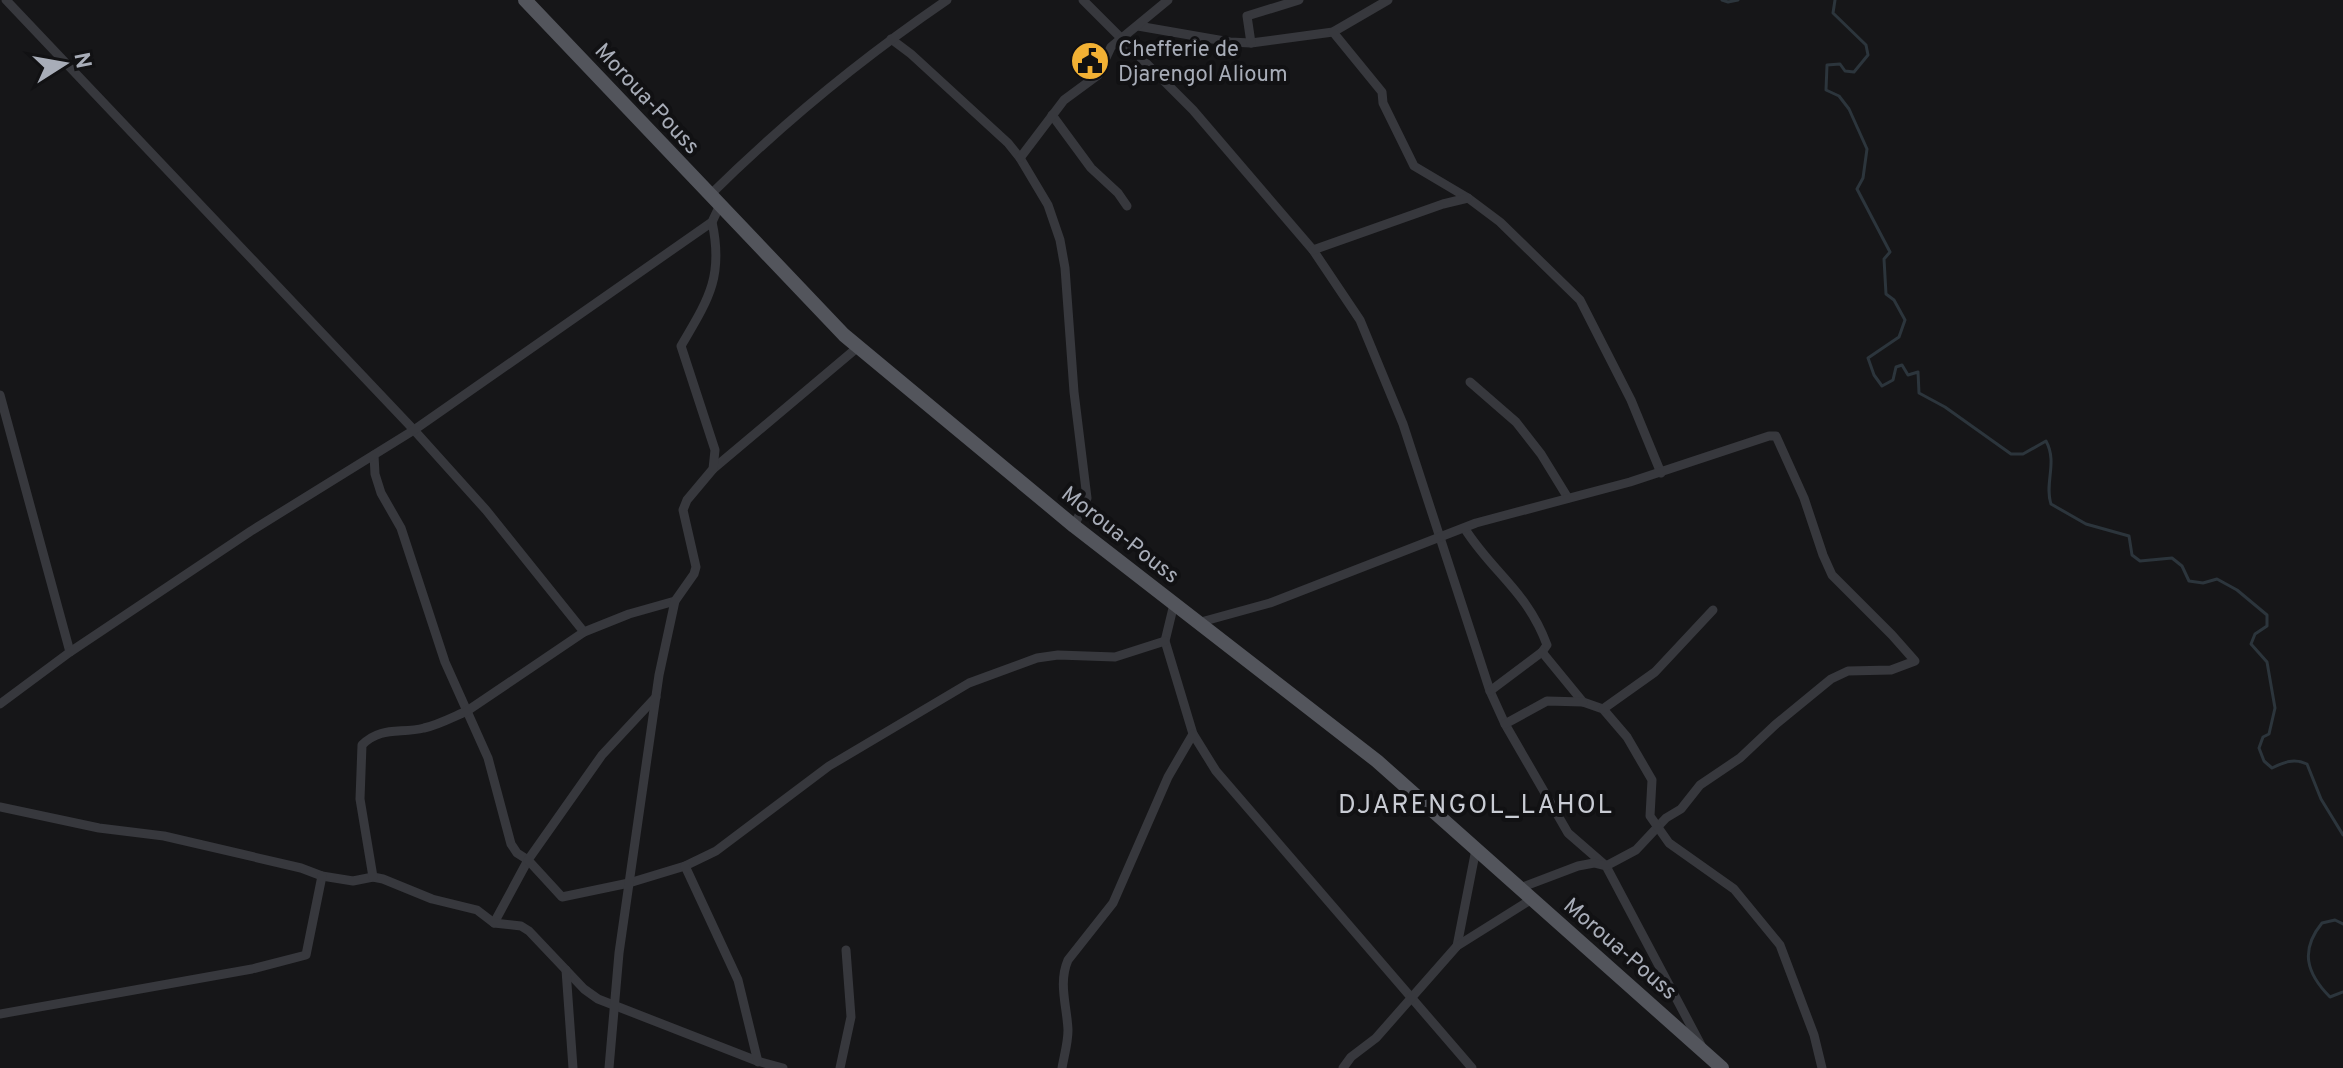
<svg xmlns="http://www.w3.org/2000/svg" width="2343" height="1068" viewBox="0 0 2343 1068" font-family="Overpass,sans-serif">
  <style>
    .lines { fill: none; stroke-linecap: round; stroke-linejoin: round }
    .stream { stroke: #2c353c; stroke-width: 3 }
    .street { stroke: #37383d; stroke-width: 9 }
    .primary { stroke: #53555c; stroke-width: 14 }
    .labels { text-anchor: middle; stroke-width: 8; stroke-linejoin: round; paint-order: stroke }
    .poi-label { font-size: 22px; fill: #a8adb8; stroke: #111113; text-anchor: start }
    .street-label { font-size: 22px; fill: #a8adb8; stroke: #111113 }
    .quarter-label { font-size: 26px; letter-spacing: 2px; fill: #c9ccd4; stroke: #111113 }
  </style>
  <rect width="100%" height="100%" fill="#161618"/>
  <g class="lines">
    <g class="stream">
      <path d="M1722,0L1728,2L1738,0"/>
      <path d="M1835,0L1833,13L1866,45L1868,55L1854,72L1845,71L1840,64L1827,65L1826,90L1839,96L1849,109L1867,149L1863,178L1857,189L1890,252L1884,259L1886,294L1894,300L1905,320L1899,337L1868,358L1874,375L1882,386L1893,380L1896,367L1902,365L1908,375L1918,372L1919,393L1945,407L2011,454H2023L2046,441C2058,463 2044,483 2051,504L2086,524L2129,536L2132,555L2140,561L2172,558L2182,566L2189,581L2203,583L2217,579L2237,590L2267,615V626L2255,634L2251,644L2267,662L2275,708L2269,734L2263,737L2259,748L2264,761L2272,768C2284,762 2294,758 2307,764L2321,799L2343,835"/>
      <path d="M2343,924L2335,920L2322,923C2300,950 2306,973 2330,997L2343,992"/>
    </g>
    <g class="street">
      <path d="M6,0L414,430L486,510L584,632"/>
      <path d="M1083,0L1193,110L1313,250L1360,320L1403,424L1490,691L1505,724L1568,833L1606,866L1701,1045"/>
      <path d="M1138,26L1230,42L1251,43L1333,32L1388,0"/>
      <path d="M1333,32L1382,92L1383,103L1414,166L1468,198L1500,222L1580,300L1631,400L1661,473"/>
      <path d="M891,39L911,54L1008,143L1020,158L1048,205L1060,240L1065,268L1074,392L1087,498L1074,526"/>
      <path d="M1251,43L1247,16L1299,0"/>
      <path d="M1052,115L1091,168L1118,193L1127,206"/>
      <path d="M1020,158L1064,100L1098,75L1111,47L1168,0"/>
      <path d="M710,195C783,123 862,58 947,0"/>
      <path d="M1313,250L1443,204L1468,198"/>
      <path d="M1470,382L1516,422L1541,454L1568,498"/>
      <path d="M0,395L70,652"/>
      <path d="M374,455L375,474L381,493L401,528L445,662L488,758L511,844L517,853L528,860L494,923"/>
      <path d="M713,469L858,347"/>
      <path d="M1465,529C1493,573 1527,591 1547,645L1542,652L1490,691"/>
      <path d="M1174,604L1165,641L1193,734L1216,771L1472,1068"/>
      <path d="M1201,622L1270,603L1476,523L1630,482L1769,436H1776L1804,498L1823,555L1832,575L1892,635L1915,661L1891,670L1848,671L1831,679L1775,725L1740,758L1700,785L1681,809L1666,818L1636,850L1606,866L1594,863L1578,866L1520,888"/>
      <path d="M1542,652L1583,702L1603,709L1627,737L1652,780L1650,816L1669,843L1734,889L1780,945L1814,1035L1822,1068"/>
      <path d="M656,697L602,755L528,860L562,897L629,883L685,866L716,851L829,766L969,683L1037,658L1058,655L1115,657L1165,641"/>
      <path d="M0,704L70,652L251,531L414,430L712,222L720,205"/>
      <path d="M1603,709L1655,672L1713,610"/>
      <path d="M1505,724L1547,701L1583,702"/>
      <path d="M0,807L99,828L164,836L301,868L322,876L353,881L373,877L383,879L432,899L477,910L494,923L521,926L529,931L584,989L598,999L757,1061L783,1068"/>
      <path d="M685,866L738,980L758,1062"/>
      <path d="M373,877L360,799L362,745C381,726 400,734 424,728C438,725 453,717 467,711L584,632L629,614L675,601"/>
      <path d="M1457,946L1476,849"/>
      <path d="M566,970L573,1068"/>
      <path d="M0,1014L252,969L306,955L322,876"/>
      <path d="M609,1068L619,953L659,675L675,601L694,574L696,567L683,510L687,500L713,469L715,450L681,346C708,300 724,277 712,222"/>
      <path d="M840,1068L851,1017L846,950"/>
      <path d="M1062,1068C1064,1056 1068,1043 1068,1030C1067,1006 1058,983 1068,960L1113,903L1168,777L1193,734"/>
      <path d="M1343,1068L1351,1057L1376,1038L1457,946L1532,899"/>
    </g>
    <path class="primary" d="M525,0L844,335L1074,526L1377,761L1722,1068"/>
  </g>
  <defs>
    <symbol id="civic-disc" viewBox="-11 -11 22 22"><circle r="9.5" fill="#f2b134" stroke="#111113"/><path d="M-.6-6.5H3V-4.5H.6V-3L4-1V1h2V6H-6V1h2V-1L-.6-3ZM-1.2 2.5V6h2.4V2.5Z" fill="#111"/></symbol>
  </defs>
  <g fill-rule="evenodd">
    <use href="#civic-disc" x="1068" y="39" width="44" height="44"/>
  </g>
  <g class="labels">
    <g class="poi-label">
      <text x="1118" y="56">Chefferie de<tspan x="1118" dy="25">Djarengol Alioum</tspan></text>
    </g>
    <g class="street-label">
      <text transform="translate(648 98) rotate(47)" y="8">Moroua-Pouss</text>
      <text transform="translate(1121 534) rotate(38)" y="8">Moroua-Pouss</text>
      <text transform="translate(1621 948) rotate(41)" y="8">Moroua-Pouss</text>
    </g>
    <g class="quarter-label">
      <text x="1476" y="813">DJARENGOL_LAHOL</text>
    </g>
  </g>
  <g transform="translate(64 64) rotate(79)" stroke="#111113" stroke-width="6" paint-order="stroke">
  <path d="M0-6L14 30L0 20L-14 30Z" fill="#a8adb8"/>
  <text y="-12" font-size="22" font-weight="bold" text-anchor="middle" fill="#a8adb8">N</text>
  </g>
</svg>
